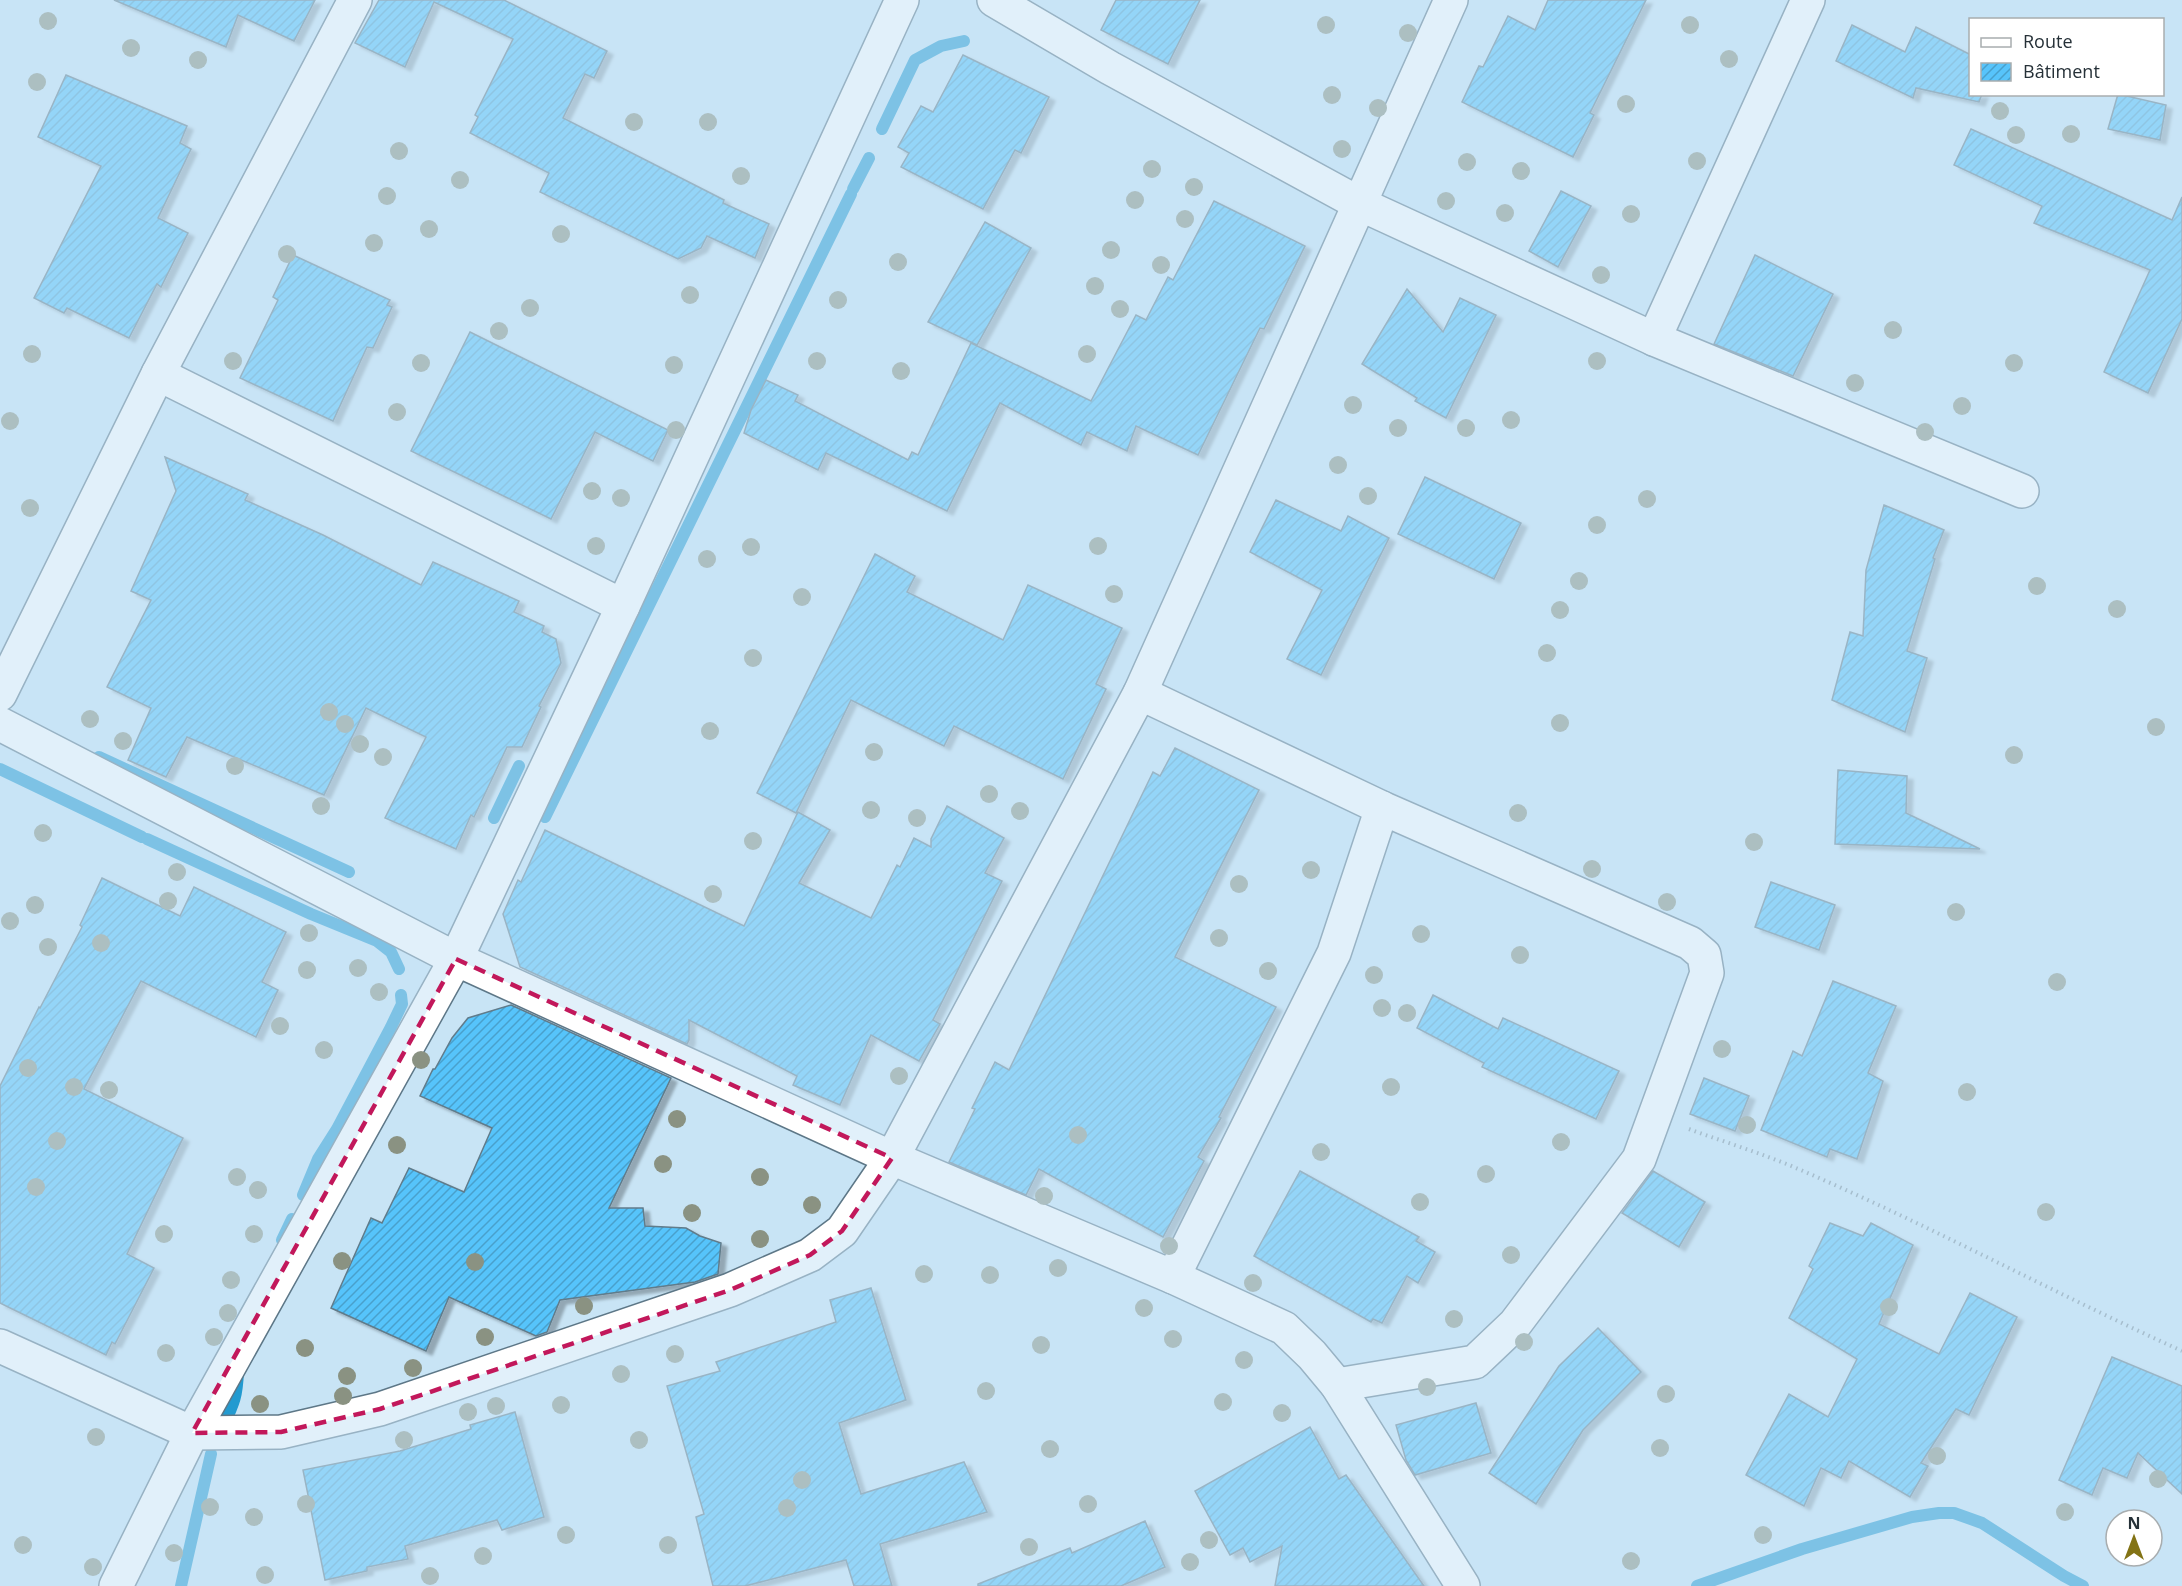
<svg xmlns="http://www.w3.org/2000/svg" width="2182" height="1586" viewBox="0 0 2182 1586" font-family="'Open Sans',sans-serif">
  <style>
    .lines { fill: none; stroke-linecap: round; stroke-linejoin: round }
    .stream { stroke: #229ad0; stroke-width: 12 }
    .building { fill: url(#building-hatch); stroke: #617b8a; stroke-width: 1.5; filter: url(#shadow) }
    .street-casing { stroke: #5d7787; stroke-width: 36 }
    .path { stroke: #7c909d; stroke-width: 4; stroke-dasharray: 1.5 4.5; stroke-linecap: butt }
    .street { stroke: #fff; stroke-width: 33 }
    .tree { fill: #8a9282 }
    .marked { fill: none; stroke: #c2185b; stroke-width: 4.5; stroke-dasharray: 12 8; stroke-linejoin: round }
  </style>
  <defs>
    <pattern id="building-hatch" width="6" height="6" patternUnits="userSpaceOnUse" patternTransform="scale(1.5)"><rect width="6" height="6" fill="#57c4fb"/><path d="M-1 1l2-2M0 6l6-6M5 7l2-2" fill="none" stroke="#48a0cc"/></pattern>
    <filter id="shadow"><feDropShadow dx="6" dy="4" stdDeviation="1.5" flood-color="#0004"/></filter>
  </defs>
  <rect width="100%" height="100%" fill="#c8e4f5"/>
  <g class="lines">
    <g class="stream">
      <path d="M882,129L915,60L941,46L964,41"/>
      <path d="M853,189L869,158"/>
      <path d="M99,757L349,872"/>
      <path d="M0,769L142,837"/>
      <path d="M545,817L851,194"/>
      <path d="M494,818L519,766"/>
      <path d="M147,839L311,914L377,941L391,952L399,969"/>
      <path d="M303,1195L318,1159L337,1129L391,1027L402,1004L401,995"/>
      <path d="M282,1240L292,1219"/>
      <path d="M223,1427C234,1403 237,1397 238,1371"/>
      <path d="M181,1586L211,1454"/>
      <path d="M1697,1586L1802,1549L1912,1517L1939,1513H1954L1982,1523L2064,1576L2083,1586"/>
    </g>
  </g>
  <g class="building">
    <path d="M114,0H315L294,41L238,15L226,47Z"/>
    <path d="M379,0H504L607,51L594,78L585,74L563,118L724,200L723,203L769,224L755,258L707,236L701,248L678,259L540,192L549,173L470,133L478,117L475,115L513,39L434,2L405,67L355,43Z"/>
    <path d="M1116,0H1200L1168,64L1101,30Z"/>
    <path d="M1548,0H1646L1590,113L1594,115L1573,157L1462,102L1479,66L1483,67L1508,16L1535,30Z"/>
    <path d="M1852,25L1905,52L1916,27L1971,55V94H1982L1979,102L1916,88L1913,98L1836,61Z"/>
    <path d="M963,55L1049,97L1021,153L1015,150L983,209L901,167L909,153L898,147L921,106L933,112Z"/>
    <path d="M66,75L187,126L180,143L191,149L158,218L188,233L161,287L157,284L129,338L67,308L64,313L34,298L101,166L38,137Z"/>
    <path d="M2118,94L2166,105L2160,140L2108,129Z"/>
    <path d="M1971,129L2172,220L2182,197V319L2148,393L2104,372L2150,270L2034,223L2042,206L1954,165Z"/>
    <path d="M1561,191L1591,206L1558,267L1529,251Z"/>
    <path d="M1214,201L1305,246L1264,329L1260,328L1198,455L1136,426L1127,451L1087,432L1081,445L1000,403L947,511L826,453L818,470L744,433L751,410L766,380L798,395L795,401L908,460L912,452L918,455L971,343L1091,401L1136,315L1146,320L1168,277L1173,280Z"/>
    <path d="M985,222L1031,248L977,345L928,322Z"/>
    <path d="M293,255L390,300L387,305L392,307L373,348L367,347L333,421L240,378L278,300L273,297Z"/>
    <path d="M1755,255L1833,294L1793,376L1714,344Z"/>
    <path d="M1407,289L1443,332L1460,298L1496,315L1446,418L1415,401L1417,398L1362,364Z"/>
    <path d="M470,332L668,430L653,461L595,432L551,519L411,451Z"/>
    <path d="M165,457L248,494L245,500L323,535L421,585L433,562L519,601L514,612L544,626L542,632L556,639L561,663L539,706L541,707L522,747H507L474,817L471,815L456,849L385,818L426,737L366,708L324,795L187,737L166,777L128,760L151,708L107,687L151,600L131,591L176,491Z"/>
    <path d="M1425,477L1521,523L1494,579L1398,534Z"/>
    <path d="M1276,500L1341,531L1348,516L1389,538L1321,675L1287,659L1322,590L1250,552Z"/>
    <path d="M1884,505L1944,530L1933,558L1935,559L1907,651L1927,658L1905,732L1832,700L1850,632L1863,636L1866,570Z"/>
    <path d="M875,554L915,576L907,592L1003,640L1028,585L1122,628L1096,684L1106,689L1063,779L954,726L944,746L851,700L796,813L757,793Z"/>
    <path d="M1175,748L1259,790L1175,957L1276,1007L1219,1117L1221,1118L1198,1157L1204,1161L1163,1237L1039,1169L1026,1195L949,1162L975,1109L972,1108L995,1062L1009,1070L1153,772L1160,776Z"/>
    <path d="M1838,770L1907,776L1906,813L1980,849L1835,844Z"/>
    <path d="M947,806L1004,838L985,873L1002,881L933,1020L940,1024L919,1061L871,1035L840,1105L793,1085L797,1076L689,1020V1040L687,1044L520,967L503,914L518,880L521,882L545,830L744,926L798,812L830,830L799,883L871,918L897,865L900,867L914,838L931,847V839Z"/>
    <path d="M102,878L180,916L194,887L286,932L262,982L278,990L256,1037L141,981L84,1089L183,1138L127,1254L154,1268L115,1344L112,1342L106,1355L0,1303V1086L39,1007L40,1008L82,927L80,925Z"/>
    <path d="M1771,882L1835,905L1819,950L1755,927Z"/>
    <path d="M1833,981L1896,1006L1868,1073L1883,1081L1857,1159L1830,1149L1827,1157L1761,1130L1793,1051L1802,1056Z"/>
    <path d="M1433,995L1498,1029L1503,1018L1619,1071L1596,1119L1482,1067L1484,1063L1417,1028Z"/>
    <path d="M511,1005L671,1078L609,1208H643L645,1226L686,1228L700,1236L721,1243L718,1274L695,1282L560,1300L547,1332L536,1336L449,1297L426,1351L331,1308L371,1218L382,1223L409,1168L464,1192L492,1128L420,1096L433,1069H435L452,1038L468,1018Z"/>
    <path d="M1704,1078L1749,1096L1735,1131L1690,1114Z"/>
    <path d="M1300,1171L1419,1237L1416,1241L1435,1252L1418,1283L1407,1276L1382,1323L1373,1319L1371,1322L1254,1256Z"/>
    <path d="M1653,1171L1705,1202L1679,1247L1622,1213Z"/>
    <path d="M1830,1223L1863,1236L1871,1223L1913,1245L1879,1324L1939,1354L1970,1293L2017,1317L1969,1415L1956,1409L1921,1463L1928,1466L1910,1497L1849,1461L1841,1478L1821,1468L1804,1506L1746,1475L1789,1394L1828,1417L1857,1359L1789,1318L1813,1269L1809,1266Z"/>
    <path d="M871,1288L906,1400L839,1423L861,1494L964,1462L987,1512L880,1544L892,1586H854L846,1560L745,1586H713L696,1517L704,1514L667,1386L720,1371L716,1362L836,1322L830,1300Z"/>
    <path d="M1598,1328L1641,1372L1583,1430L1536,1504L1489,1473L1559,1366Z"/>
    <path d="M2112,1357L2182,1386V1494L2138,1453L2127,1478L2103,1468L2092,1495L2059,1480Z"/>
    <path d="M1476,1403L1491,1453L1415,1475L1406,1460L1396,1425Z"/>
    <path d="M515,1412L544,1517L502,1530L497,1520L405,1546L408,1559L367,1567V1571L325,1580L303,1470L400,1451L471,1429L470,1425Z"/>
    <path d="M1310,1427L1339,1479L1346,1475L1424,1586H1275L1282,1546L1250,1562L1243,1548L1230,1555L1195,1491Z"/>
    <path d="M1145,1521L1165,1567L1121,1586H978V1584L1070,1548L1072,1553Z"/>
  </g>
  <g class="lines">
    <defs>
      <g id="street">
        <path d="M994,0L1110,68L1360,204L1654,339L2022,491"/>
        <path d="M1654,339L1808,0"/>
        <path d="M158,374L623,606"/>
        <path d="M1140,693L1382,808L1690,943L1704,955L1707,973L1639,1159L1515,1324L1475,1362L1337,1385"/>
        <path d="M0,694L158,374L355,0"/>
        <path d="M0,724L456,959L892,1158L1173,1277L1284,1328L1312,1355L1337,1385L1463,1586"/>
        <path d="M1173,1277L1334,953L1382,808"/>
        <path d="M0,1346L192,1433L281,1432L380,1409L730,1290L810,1255L842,1231L892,1158L1140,693L1451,0"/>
        <path d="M116,1586L192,1433L456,959L623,606L902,0"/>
      </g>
    </defs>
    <use href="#street" class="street-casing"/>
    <path class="path" d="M1689,1129C1724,1142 1761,1153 1796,1168C1927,1224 2052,1292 2182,1351"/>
    <use href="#street" class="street"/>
  </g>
  <g class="tree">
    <circle cx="48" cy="21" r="9"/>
    <circle cx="1326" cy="25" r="9"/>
    <circle cx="1690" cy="25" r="9"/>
    <circle cx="1408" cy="33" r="9"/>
    <circle cx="131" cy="48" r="9"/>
    <circle cx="1729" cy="59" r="9"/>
    <circle cx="198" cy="60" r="9"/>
    <circle cx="37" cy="82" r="9"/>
    <circle cx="1332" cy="95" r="9"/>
    <circle cx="1626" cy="104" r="9"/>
    <circle cx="1378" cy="108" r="9"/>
    <circle cx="2000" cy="111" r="9"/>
    <circle cx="634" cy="122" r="9"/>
    <circle cx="708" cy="122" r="9"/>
    <circle cx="2071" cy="134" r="9"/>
    <circle cx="2016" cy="135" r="9"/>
    <circle cx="1342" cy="149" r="9"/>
    <circle cx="399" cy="151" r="9"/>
    <circle cx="1697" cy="161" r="9"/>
    <circle cx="1467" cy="162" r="9"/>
    <circle cx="1152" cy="169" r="9"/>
    <circle cx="1521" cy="171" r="9"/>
    <circle cx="741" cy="176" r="9"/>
    <circle cx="460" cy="180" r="9"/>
    <circle cx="1194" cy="187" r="9"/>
    <circle cx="387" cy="196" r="9"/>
    <circle cx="1135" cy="200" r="9"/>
    <circle cx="1446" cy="201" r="9"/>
    <circle cx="1505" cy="213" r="9"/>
    <circle cx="1631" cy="214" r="9"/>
    <circle cx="1185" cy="219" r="9"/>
    <circle cx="429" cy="229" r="9"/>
    <circle cx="561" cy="234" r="9"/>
    <circle cx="374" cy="243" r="9"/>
    <circle cx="1111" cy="250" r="9"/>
    <circle cx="287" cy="254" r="9"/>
    <circle cx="898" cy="262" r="9"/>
    <circle cx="1161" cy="265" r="9"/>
    <circle cx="1601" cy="275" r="9"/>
    <circle cx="1095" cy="286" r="9"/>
    <circle cx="690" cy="295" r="9"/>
    <circle cx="838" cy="300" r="9"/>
    <circle cx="530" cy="308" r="9"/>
    <circle cx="1120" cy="309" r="9"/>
    <circle cx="1893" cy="330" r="9"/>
    <circle cx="499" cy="331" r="9"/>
    <circle cx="32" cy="354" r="9"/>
    <circle cx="1087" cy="354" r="9"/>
    <circle cx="233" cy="361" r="9"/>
    <circle cx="817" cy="361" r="9"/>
    <circle cx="1597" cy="361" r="9"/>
    <circle cx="421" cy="363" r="9"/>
    <circle cx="2014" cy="363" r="9"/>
    <circle cx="674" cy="365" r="9"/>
    <circle cx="901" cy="371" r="9"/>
    <circle cx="1855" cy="383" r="9"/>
    <circle cx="1353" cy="405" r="9"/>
    <circle cx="1962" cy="406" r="9"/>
    <circle cx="397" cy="412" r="9"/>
    <circle cx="1511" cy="420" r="9"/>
    <circle cx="10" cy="421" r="9"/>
    <circle cx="1398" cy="428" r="9"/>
    <circle cx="1466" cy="428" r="9"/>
    <circle cx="676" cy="430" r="9"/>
    <circle cx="1925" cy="432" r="9"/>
    <circle cx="1338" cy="465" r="9"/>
    <circle cx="592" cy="491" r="9"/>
    <circle cx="1368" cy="496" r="9"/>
    <circle cx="621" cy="498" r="9"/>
    <circle cx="1647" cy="499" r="9"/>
    <circle cx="30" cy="508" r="9"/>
    <circle cx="1597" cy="525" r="9"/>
    <circle cx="596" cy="546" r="9"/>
    <circle cx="1098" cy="546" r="9"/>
    <circle cx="751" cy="547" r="9"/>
    <circle cx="707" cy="559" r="9"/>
    <circle cx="1579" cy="581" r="9"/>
    <circle cx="2037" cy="586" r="9"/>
    <circle cx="1114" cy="594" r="9"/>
    <circle cx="802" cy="597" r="9"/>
    <circle cx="2117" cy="609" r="9"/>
    <circle cx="1560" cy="610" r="9"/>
    <circle cx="1547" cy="653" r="9"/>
    <circle cx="753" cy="658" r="9"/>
    <circle cx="329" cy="712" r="9"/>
    <circle cx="90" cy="719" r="9"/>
    <circle cx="1560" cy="723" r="9"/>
    <circle cx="345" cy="724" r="9"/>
    <circle cx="2156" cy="727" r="9"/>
    <circle cx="710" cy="731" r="9"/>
    <circle cx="123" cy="741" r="9"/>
    <circle cx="360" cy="744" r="9"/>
    <circle cx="874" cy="752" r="9"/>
    <circle cx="2014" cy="755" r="9"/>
    <circle cx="383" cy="757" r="9"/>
    <circle cx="235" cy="766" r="9"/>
    <circle cx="989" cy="794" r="9"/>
    <circle cx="321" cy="806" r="9"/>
    <circle cx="871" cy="810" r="9"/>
    <circle cx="1020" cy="811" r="9"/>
    <circle cx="1518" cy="813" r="9"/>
    <circle cx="917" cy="818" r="9"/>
    <circle cx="43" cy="833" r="9"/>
    <circle cx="753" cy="841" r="9"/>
    <circle cx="1754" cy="842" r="9"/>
    <circle cx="1592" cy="869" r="9"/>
    <circle cx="1311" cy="870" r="9"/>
    <circle cx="177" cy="872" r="9"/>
    <circle cx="1239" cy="884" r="9"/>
    <circle cx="713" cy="894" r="9"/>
    <circle cx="168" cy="901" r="9"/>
    <circle cx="1667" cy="902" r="9"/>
    <circle cx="35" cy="905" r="9"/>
    <circle cx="1956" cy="912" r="9"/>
    <circle cx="10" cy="921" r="9"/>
    <circle cx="309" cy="933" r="9"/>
    <circle cx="1421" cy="934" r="9"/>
    <circle cx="1219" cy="938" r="9"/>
    <circle cx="101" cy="943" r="9"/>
    <circle cx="48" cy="947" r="9"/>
    <circle cx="1520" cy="955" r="9"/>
    <circle cx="358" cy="968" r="9"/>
    <circle cx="307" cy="970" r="9"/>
    <circle cx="1268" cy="971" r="9"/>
    <circle cx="1374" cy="975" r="9"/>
    <circle cx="2057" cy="982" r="9"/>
    <circle cx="379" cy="992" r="9"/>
    <circle cx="1382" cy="1008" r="9"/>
    <circle cx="1407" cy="1013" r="9"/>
    <circle cx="280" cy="1026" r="9"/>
    <circle cx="1722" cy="1049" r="9"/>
    <circle cx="324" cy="1050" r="9"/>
    <circle cx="421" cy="1060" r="9"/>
    <circle cx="28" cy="1068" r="9"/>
    <circle cx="899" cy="1076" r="9"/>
    <circle cx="74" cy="1087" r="9"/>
    <circle cx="1391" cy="1087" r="9"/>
    <circle cx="109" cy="1090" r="9"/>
    <circle cx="1967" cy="1092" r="9"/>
    <circle cx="677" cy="1119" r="9"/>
    <circle cx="1747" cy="1125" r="9"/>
    <circle cx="1078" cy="1135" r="9"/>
    <circle cx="57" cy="1141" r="9"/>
    <circle cx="1561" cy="1142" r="9"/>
    <circle cx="397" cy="1145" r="9"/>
    <circle cx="1321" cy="1152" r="9"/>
    <circle cx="663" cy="1164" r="9"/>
    <circle cx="1486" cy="1174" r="9"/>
    <circle cx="237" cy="1177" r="9"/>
    <circle cx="760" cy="1177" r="9"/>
    <circle cx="36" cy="1187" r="9"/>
    <circle cx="258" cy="1190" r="9"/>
    <circle cx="1044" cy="1196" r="9"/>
    <circle cx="1420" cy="1202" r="9"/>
    <circle cx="812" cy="1205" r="9"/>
    <circle cx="2046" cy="1212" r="9"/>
    <circle cx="692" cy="1213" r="9"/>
    <circle cx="164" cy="1234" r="9"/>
    <circle cx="254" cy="1234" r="9"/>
    <circle cx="760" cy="1239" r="9"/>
    <circle cx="1169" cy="1246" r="9"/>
    <circle cx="1511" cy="1255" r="9"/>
    <circle cx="342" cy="1261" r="9"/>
    <circle cx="475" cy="1262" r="9"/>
    <circle cx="1058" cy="1268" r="9"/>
    <circle cx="924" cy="1274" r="9"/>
    <circle cx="990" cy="1275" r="9"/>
    <circle cx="231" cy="1280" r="9"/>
    <circle cx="1253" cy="1283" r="9"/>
    <circle cx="584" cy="1306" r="9"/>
    <circle cx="1889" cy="1307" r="9"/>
    <circle cx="1144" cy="1308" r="9"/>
    <circle cx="228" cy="1313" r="9"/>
    <circle cx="1454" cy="1319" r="9"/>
    <circle cx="214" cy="1337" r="9"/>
    <circle cx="485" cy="1337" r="9"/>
    <circle cx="1173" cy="1339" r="9"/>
    <circle cx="1524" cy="1342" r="9"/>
    <circle cx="1041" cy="1345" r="9"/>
    <circle cx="305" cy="1348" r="9"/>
    <circle cx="166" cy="1353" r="9"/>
    <circle cx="675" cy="1354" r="9"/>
    <circle cx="1244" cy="1360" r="9"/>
    <circle cx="413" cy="1368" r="9"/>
    <circle cx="621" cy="1374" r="9"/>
    <circle cx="347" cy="1376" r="9"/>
    <circle cx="1427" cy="1387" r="9"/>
    <circle cx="986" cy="1391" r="9"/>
    <circle cx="1666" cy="1394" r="9"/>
    <circle cx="343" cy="1396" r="9"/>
    <circle cx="1223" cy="1402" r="9"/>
    <circle cx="260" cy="1404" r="9"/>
    <circle cx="561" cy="1405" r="9"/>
    <circle cx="496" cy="1406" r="9"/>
    <circle cx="468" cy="1412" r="9"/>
    <circle cx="1282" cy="1413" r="9"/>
    <circle cx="96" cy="1437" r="9"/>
    <circle cx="404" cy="1440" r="9"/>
    <circle cx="639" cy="1440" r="9"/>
    <circle cx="1660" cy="1448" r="9"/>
    <circle cx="1050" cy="1449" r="9"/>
    <circle cx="1937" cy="1456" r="9"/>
    <circle cx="2158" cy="1479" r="9"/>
    <circle cx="802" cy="1480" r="9"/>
    <circle cx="306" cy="1504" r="9"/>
    <circle cx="1088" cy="1504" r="9"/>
    <circle cx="210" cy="1507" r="9"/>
    <circle cx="787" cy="1508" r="9"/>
    <circle cx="2065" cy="1512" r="9"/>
    <circle cx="254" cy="1517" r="9"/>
    <circle cx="566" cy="1535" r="9"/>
    <circle cx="1763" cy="1535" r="9"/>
    <circle cx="1209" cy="1540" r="9"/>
    <circle cx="23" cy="1545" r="9"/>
    <circle cx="668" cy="1545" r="9"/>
    <circle cx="1029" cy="1547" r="9"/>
    <circle cx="174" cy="1553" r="9"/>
    <circle cx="483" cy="1556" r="9"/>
    <circle cx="1631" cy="1561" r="9"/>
    <circle cx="1190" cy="1562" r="9"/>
    <circle cx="93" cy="1567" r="9"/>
    <circle cx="265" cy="1575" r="9"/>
    <circle cx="430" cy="1576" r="9"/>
  </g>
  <path d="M0 0H2182V1586H0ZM456,959L892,1158L842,1231L810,1255L730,1290L380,1409L281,1432L192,1433Z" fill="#c8e4f5" fill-opacity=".55" fill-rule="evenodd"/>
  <path class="marked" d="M456,959L892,1158L842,1231L810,1255L730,1290L380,1409L281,1432L192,1433Z"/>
  <rect x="1969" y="18" width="195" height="78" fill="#ffffff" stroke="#a8adaf" stroke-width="1.5"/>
  <rect x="1981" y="38" width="30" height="9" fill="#ffffff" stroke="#a8adaf" stroke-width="1.5"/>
  <text x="2023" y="48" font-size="18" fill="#263138">Route</text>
  <rect x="1981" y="63" width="30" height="18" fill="url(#building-hatch)" stroke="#a8adaf" stroke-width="1.5"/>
  <text x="2023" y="78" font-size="18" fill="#263138">Bâtiment</text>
  <g transform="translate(2134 1538)"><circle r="28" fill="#ffffff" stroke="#a8adaf" stroke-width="1.5"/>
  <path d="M0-4.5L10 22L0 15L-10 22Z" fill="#837315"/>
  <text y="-9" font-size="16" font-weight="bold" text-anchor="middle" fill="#263138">N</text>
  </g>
</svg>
